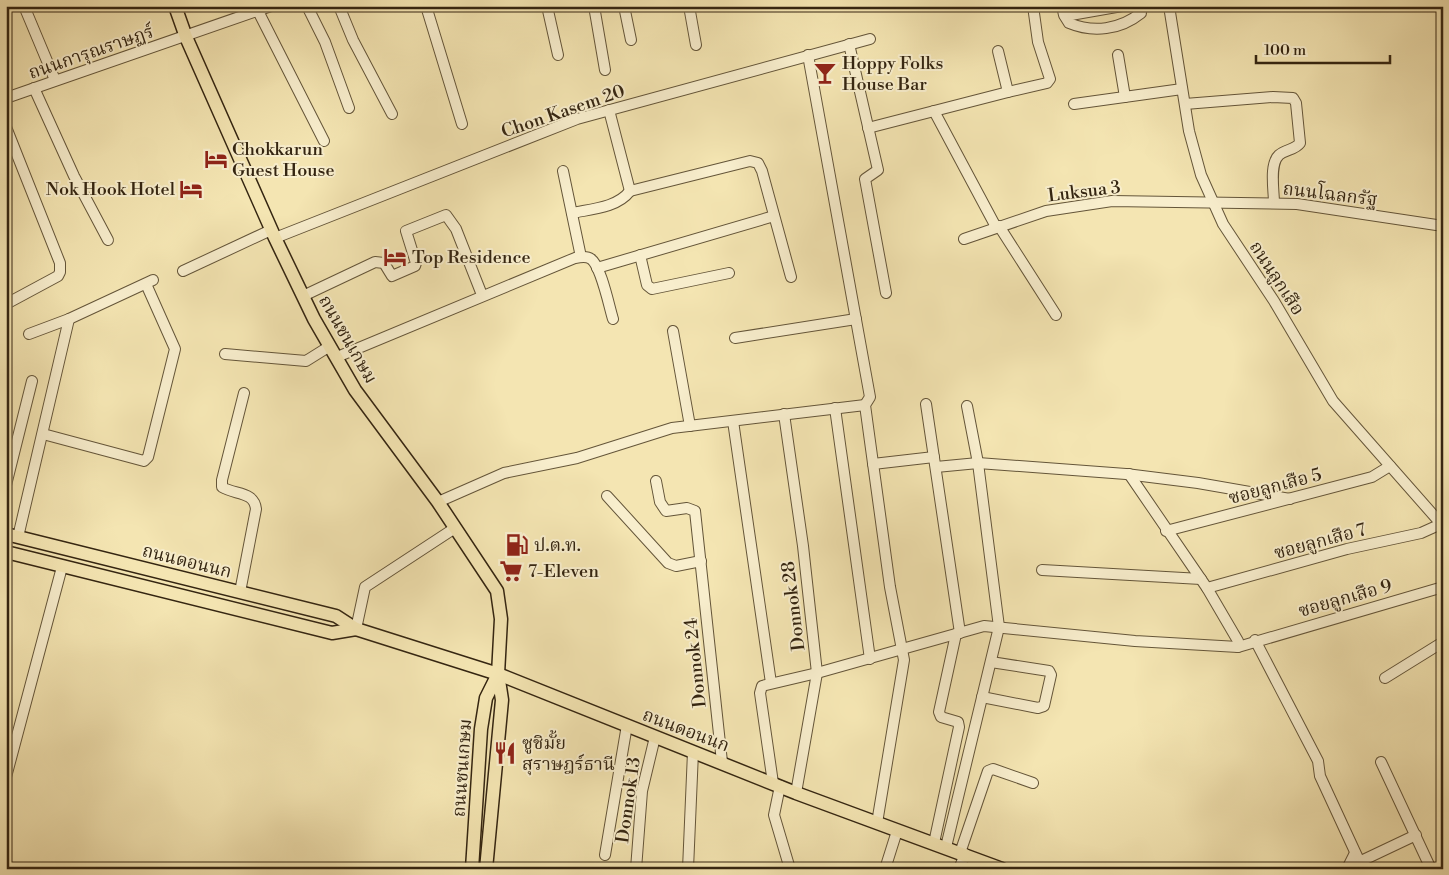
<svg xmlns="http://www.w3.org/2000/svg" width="1449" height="875" viewBox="0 0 1449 875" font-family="'Libre Bodoni','Noto Serif Thai',serif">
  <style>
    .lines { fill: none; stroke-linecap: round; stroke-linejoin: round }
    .minor-casing { stroke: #645539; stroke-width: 12 }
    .major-casing { stroke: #342511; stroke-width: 15 }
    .minor { stroke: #f8eecd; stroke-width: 10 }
    .major { stroke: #f4e5b2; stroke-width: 12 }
    .labels { text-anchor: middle; stroke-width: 4; stroke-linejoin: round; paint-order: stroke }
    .street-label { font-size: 18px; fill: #342511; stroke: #f8eecd }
    .poi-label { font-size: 18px; fill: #342511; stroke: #f8eecd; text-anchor: start }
  </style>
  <rect width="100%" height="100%" fill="#f4e5b2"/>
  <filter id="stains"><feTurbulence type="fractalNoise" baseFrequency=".004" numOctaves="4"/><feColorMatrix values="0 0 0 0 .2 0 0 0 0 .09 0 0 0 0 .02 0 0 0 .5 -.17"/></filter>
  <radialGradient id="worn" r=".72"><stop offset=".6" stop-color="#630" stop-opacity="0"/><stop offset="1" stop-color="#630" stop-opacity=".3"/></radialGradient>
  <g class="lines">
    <defs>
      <g id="minor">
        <path d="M24,6L55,80"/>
        <path d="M307,6L325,42L349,108"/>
        <path d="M339,6L353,40L392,114"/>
        <path d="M426,6L462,124"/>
        <path d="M547,6L558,55"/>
        <path d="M594,6L605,70"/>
        <path d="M624,6L631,40"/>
        <path d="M689,6L696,45"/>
        <path d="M1062,6L1064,15L1069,23C1093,33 1120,30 1141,13L1140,6"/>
        <path d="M1169,6L1189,131L1201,175L1223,224L1274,301L1333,401L1443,526"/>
        <path d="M258,11L324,141"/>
        <path d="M1065,16L1122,6"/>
        <path d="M849,44L878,170L865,179L886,293"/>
        <path d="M808,55L870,397L865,405L890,587L904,660L877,823"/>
        <path d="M1118,55L1125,97"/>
        <path d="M34,88L74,176L108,240"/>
        <path d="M1008,92L1047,83L1050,79L1038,42L1033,6"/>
        <path d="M6,98L271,6"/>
        <path d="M1074,104L1182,89"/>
        <path d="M1185,104L1273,97L1293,98L1296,103L1300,143C1295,150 1286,149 1279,155C1269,164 1274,191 1274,203"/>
        <path d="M609,110L630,191L750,161L758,163L762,171L791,277"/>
        <path d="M934,111L996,227"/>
        <path d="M6,127L60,263V272L58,276L6,304"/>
        <path d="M868,128L1008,92L998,51"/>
        <path d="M563,171L581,257"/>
        <path d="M572,213C591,209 617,208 630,191"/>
        <path d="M999,226L1056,315"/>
        <path d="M275,238L577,119L870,39"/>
        <path d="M964,239L1046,211L1112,201L1297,204L1443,226"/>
        <path d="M640,255L647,285L652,289L729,273"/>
        <path d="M597,268L774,216"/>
        <path d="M183,271L271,230"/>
        <path d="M303,296L375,262L384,263L392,276L415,266L416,263L406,231L446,215L456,229L482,295"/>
        <path d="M673,331L690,426"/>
        <path d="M29,334L69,319L153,280"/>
        <path d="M735,338L856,319"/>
        <path d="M225,354L306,361L330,346"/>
        <path d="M337,357L575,258C580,257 587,256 591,259C601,266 609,306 613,319"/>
        <path d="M926,404L960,633"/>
        <path d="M835,408L870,659"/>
        <path d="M784,414L803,546L817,673L796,793"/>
        <path d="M733,421L771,683"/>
        <path d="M43,434L144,461L148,457L175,349L146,284"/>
        <path d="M873,464L934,457"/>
        <path d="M936,467L978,463L1126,474L1198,483L1290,499"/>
        <path d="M1129,474L1207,588L1238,641V647"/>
        <path d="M656,481L660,502L666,511L687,508L695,511L722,762"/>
        <path d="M6,485L32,381"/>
        <path d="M607,496L668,563L676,566L701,561"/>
        <path d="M438,502L504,473L577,458L672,428L865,405"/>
        <path d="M1166,531L1372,477L1390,466"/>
        <path d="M18,537L69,319"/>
        <path d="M1042,570L1201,579"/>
        <path d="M1207,588L1347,549L1421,533L1441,524"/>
        <path d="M240,592L256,509C254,491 235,495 222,487V480L244,393"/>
        <path d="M356,629L365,587L455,528"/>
        <path d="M1255,640L1318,761L1320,776L1363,869"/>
        <path d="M1385,678L1443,642"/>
        <path d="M982,697L1038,708L1044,706L1051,675L1049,671L991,662"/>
        <path d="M1381,762L1431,869"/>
        <path d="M6,777L62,567"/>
        <path d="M773,783L760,693L762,686L817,673L984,626L1135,641L1238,647L1443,587"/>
        <path d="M780,786L774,815L790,869"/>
        <path d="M934,843L959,727L958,722L941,717L939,712L956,634"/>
        <path d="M946,847L999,627L978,463L967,406"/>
        <path d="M960,853L988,771L993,769L1033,783"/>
        <path d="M605,855L627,725"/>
        <path d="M1359,862L1416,835"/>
        <path d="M636,869L642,791L655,737"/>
        <path d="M688,869L693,752"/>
        <path d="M885,869L897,831"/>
        <path d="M959,869L965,854"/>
        <path d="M1347,869L1355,853"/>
      </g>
      <g id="major">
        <path d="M175,6L186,37L275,238L314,319L355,390L438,502L497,591L501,619L498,674L502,700L486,869"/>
        <path d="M6,534L336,616L356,629L498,674L796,793L1002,869"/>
        <path d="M6,552L332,633L356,629"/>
        <path d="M472,869L481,729L486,698L498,674"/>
      </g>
    </defs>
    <use href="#minor" class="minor-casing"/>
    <use href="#major" class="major-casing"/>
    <use href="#minor" class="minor"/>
    <use href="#major" class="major"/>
  </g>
  <defs>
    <symbol id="bar-bare" viewBox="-9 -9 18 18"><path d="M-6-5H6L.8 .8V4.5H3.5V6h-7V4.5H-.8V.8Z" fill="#8f2418" stroke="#f8eecd" stroke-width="2.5" paint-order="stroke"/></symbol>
    <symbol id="hotel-bare" viewBox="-9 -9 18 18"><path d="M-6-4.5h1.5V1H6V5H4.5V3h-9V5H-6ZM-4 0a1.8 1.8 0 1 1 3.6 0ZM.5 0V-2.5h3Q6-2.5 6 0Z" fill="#8f2418" stroke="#f8eecd" stroke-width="2.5" paint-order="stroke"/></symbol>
    <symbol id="fuel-bare" viewBox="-9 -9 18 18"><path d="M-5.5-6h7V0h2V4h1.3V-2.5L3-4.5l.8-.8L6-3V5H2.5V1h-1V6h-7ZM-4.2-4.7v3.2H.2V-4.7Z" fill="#8f2418" stroke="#f8eecd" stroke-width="2.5" paint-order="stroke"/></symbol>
    <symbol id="supermarket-bare" viewBox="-9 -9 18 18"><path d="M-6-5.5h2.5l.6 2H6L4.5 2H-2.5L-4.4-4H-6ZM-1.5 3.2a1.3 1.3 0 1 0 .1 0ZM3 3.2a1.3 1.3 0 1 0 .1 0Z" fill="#8f2418" stroke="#f8eecd" stroke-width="2.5" paint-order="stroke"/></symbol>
    <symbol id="restaurant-bare" viewBox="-9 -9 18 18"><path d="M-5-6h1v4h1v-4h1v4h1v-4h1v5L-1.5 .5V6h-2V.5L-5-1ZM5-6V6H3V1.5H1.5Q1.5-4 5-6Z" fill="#8f2418" stroke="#f8eecd" stroke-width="2.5" paint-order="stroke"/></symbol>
  </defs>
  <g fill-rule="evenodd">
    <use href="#bar-bare" x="809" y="57" width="32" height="32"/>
    <use href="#hotel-bare" x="200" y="143" width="32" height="32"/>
    <use href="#hotel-bare" x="175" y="173" width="32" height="32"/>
    <use href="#hotel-bare" x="379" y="241" width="32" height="32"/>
    <use href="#fuel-bare" x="501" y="529" width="32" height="32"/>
    <use href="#supermarket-bare" x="495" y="555" width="32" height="32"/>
    <use href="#restaurant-bare" x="489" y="737" width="32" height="32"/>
  </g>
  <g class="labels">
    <g class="street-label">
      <text transform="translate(91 52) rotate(-19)" y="6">ถนนการุณราษฏร์</text>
      <text transform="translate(563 111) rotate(-19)" y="6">Chon Kasem 20</text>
      <text transform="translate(1084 191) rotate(-7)" y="6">Luksua 3</text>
      <text transform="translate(1330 194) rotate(7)" y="6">ถนนโฉลกรัฐ</text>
      <text transform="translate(1277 278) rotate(57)" y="6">ถนนลูกเสือ</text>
      <text transform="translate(348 339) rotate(60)" y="6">ถนนชนเกษม</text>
      <text transform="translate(1275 486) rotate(-15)" y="6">ซอยลูกเสือ 5</text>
      <text transform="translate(1320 541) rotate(-15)" y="6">ซอยลูกเสือ 7</text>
      <text transform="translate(187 561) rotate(14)" y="6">ถนนดอนนก</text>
      <text transform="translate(1345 598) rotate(-16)" y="6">ซอยลูกเสือ 9</text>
      <text transform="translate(793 606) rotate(-97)" y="6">Donnok 28</text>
      <text transform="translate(695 663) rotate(-96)" y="6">Donnok 24</text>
      <text transform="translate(686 730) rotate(21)" y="6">ถนนดอนนก</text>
      <text transform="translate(462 768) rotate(-86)" y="6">ถนนชนเกษม</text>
      <text transform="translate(628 800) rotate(-82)" y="6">Donnok 13</text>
    </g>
    <g class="poi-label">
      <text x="842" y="69">Hoppy Folks<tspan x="842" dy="21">House Bar</tspan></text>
      <text x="232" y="155">Chokkarun<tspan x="232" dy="21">Guest House</tspan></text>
      <text x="175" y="195" text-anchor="end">Nok Hook Hotel</text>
      <text x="412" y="263">Top Residence</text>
      <text x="534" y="551">ป.ต.ท.</text>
      <text x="528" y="577">7-Eleven</text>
      <text x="522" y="749">ซูชิมั้ย<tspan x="522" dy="21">สุราษฎร์ธานี</tspan></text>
    </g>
  </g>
  <rect width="1449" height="875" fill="none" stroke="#f4e5b2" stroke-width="25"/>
  <rect x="8" y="8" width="1434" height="860" fill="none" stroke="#342511" stroke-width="2.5"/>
  <rect x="12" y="12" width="1424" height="850" fill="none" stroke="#342511"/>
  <path d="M1256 55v8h134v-8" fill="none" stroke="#342511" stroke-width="2.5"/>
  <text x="1264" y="55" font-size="15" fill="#342511" stroke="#f8eecd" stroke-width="4" paint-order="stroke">100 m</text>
  <rect width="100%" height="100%" filter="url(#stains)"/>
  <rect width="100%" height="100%" fill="url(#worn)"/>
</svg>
